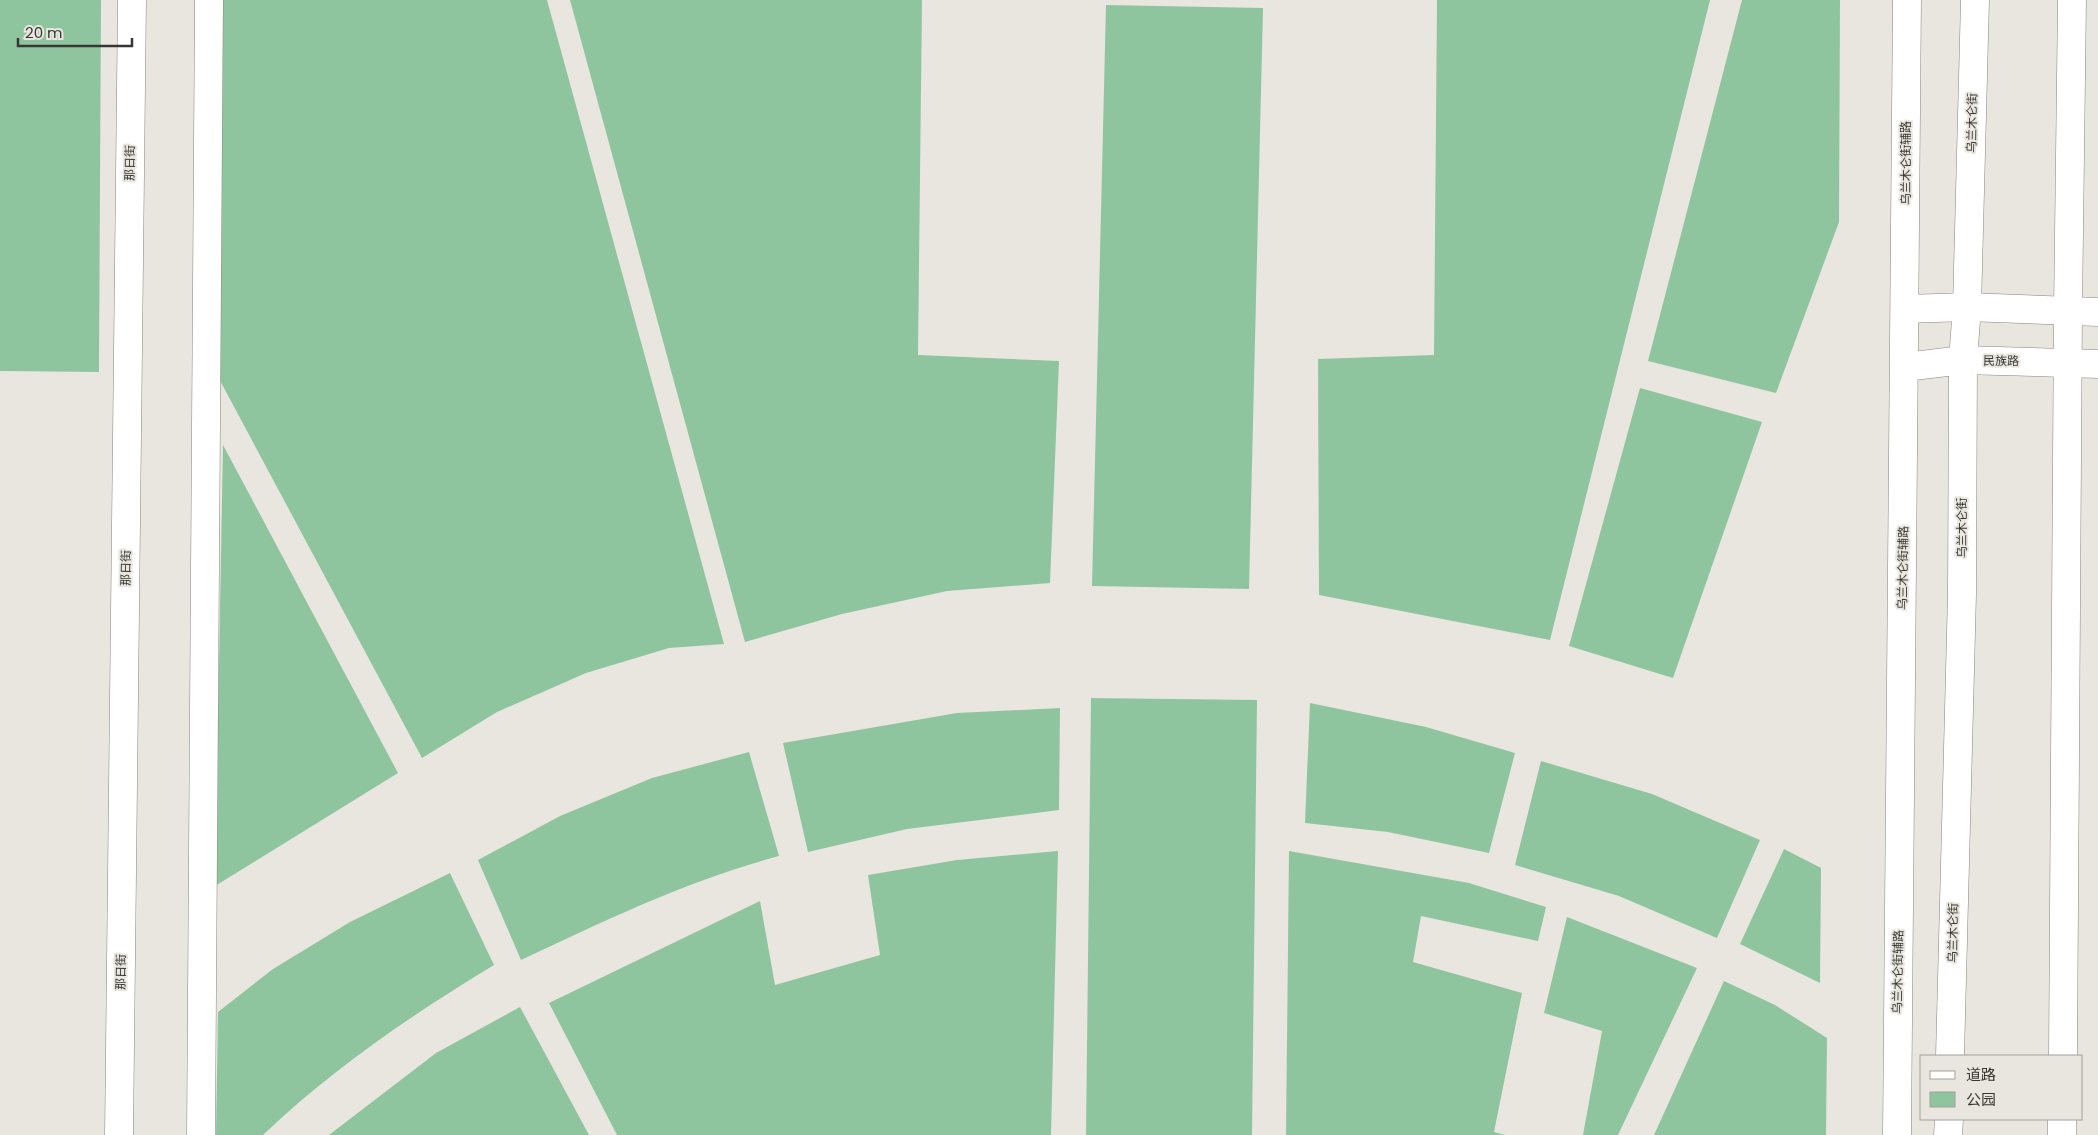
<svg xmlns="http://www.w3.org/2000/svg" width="2098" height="1135" viewBox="0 0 2098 1135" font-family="Poppins,'Noto Sans SC',sans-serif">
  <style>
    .green { fill: #8fc59e }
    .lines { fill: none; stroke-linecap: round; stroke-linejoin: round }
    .minor-casing { stroke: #88857e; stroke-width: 29 }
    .major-casing { stroke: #88857e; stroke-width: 29 }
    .minor { stroke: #fff; stroke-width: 28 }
    .major { stroke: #fff; stroke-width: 28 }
    .labels { text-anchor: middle; stroke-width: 4; stroke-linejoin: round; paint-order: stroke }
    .street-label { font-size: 12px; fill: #373633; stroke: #e9e6df }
  </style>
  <rect width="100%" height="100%" fill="#e9e6df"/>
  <g class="green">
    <path d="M0,0H101L99,372L0,371Z"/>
    <path d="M220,0H547L724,644L669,648L586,673L497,712L422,758L217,375Z"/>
    <path d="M570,0H922L918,355L1059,361L1050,583L947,591L842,614L745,642Z"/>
    <path d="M1437,0H1710L1550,640L1319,595L1318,359L1434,355Z"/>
    <path d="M1742,0H1840L1839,222L1776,393L1648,361Z"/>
    <path d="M1106,5L1263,8L1249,589L1092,586Z"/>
    <path d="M1640,388L1762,422L1673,678L1569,646Z"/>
    <path d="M223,445L398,773L215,886Z"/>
    <path d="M1091,698L1257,700L1252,1135H1086Z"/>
    <path d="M1310,703L1426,727L1515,753L1489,853L1388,832L1305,823Z"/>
    <path d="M1060,708L1059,810L907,829L808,852L783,743L957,713Z"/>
    <path d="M749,752L779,856C689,880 606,920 521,960L478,860L560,816L652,778Z"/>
    <path d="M1541,761L1652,794L1760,840L1717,938L1619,896L1515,865Z"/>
    <path d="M1784,849L1821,868L1820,983L1740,944Z"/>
    <path d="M1058,851L1051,1135H617L549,1003L760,901L775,985L880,955L868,875L957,860Z"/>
    <path d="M1289,851L1469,883L1546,907L1538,941L1421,916L1413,962L1522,993L1494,1132L1505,1135H1286Z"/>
    <path d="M450,873L494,965C413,1014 332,1069 263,1135H216L218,1012L273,969L350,922Z"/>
    <path d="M1567,917L1697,968L1618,1135H1583L1602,1031L1544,1013Z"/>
    <path d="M1724,981L1775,1005L1827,1038L1826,1135H1654Z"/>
    <path d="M520,1007L589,1135H329L436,1053Z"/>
  </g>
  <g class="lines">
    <defs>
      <g id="minor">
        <path d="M1906,309L1967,307L2098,312"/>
        <path d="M1905,367L1963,360L2098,364"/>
        <path d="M119,1135L132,0"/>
        <path d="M201,1135L209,0"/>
        <path d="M1897,1135L1907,0"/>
      </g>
      <g id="major">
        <path d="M1950,1056L1962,594L1963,360L1967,307L1975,0"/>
        <path d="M2063,1056L2068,311L2072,0"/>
        <path d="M1948,1135L1949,1119"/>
        <path d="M2062,1135V1119"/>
      </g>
    </defs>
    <use href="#minor" class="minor-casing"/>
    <use href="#major" class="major-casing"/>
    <use href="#minor" class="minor"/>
    <use href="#major" class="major"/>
  </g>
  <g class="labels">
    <g class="street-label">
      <text transform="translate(1972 123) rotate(-89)" y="4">乌兰木仑街</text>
      <text transform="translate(130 163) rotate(-89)" y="4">那日街</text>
      <text transform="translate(1906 163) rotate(-90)" y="4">乌兰木仑街辅路</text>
      <text transform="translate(2001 361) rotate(1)" y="4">民族路</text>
      <text transform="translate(1962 528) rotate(-90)" y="4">乌兰木仑街</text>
      <text transform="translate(126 568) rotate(-89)" y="4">那日街</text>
      <text transform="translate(1903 568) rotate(-89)" y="4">乌兰木仑街辅路</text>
      <text transform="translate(1953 933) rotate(-89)" y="4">乌兰木仑街</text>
      <text transform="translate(121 972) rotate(-89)" y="4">那日街</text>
      <text transform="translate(1898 972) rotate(-89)" y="4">乌兰木仑街辅路</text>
    </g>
  </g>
  <rect x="1920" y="1055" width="162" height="65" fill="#e9e6df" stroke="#a2a09a"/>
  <rect x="1930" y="1071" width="25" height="8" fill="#ffffff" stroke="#a2a09a"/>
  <text x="1966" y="1080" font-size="15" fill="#373633">道路</text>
  <rect x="1930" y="1092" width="25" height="15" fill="#8fc59e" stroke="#a2a09a"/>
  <text x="1966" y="1105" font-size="15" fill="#373633">公园</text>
  <path d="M18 38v8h114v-8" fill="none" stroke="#373633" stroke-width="2.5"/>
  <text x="25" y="38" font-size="15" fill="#373633" stroke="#e9e6df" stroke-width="4" paint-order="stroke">20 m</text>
</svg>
